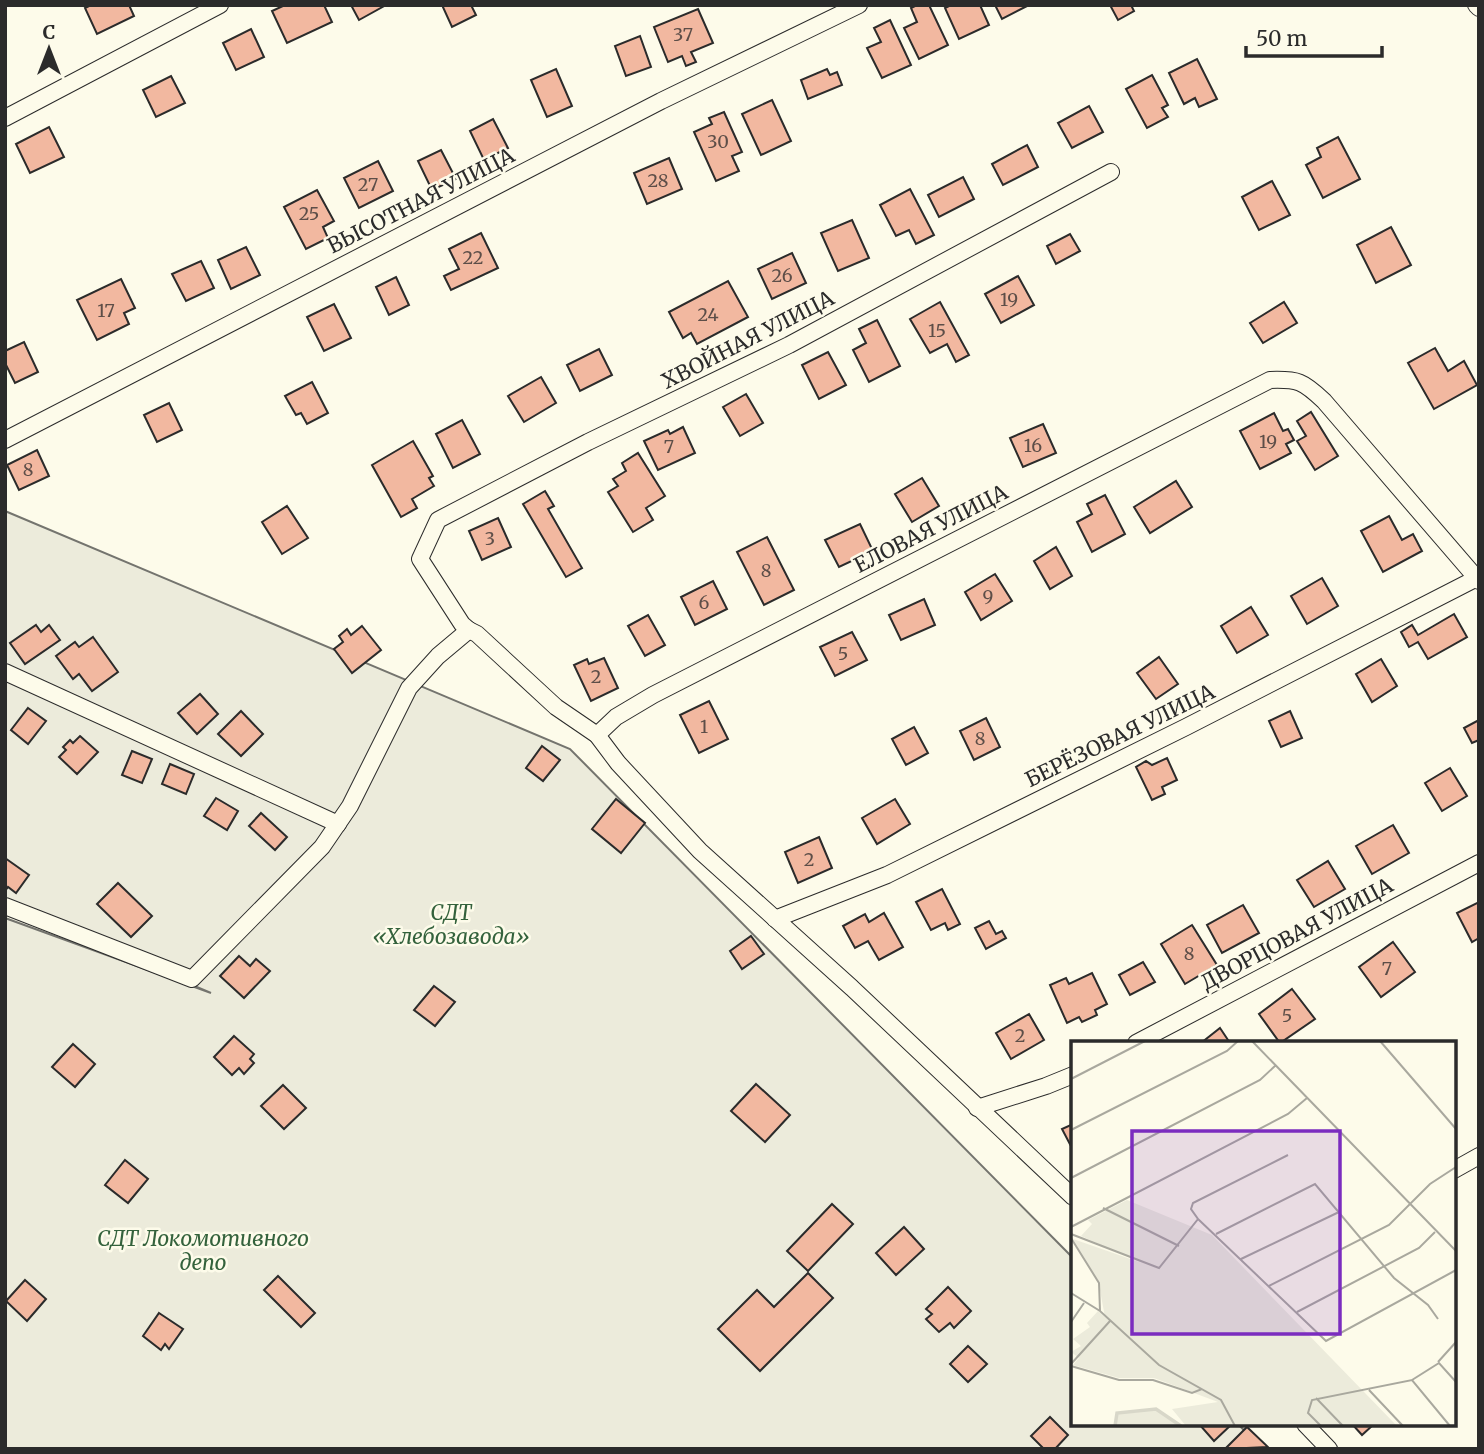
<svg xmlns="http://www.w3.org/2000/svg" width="1484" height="1454" viewBox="0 0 1484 1454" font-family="Merriweather,serif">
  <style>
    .green { fill: #ecebdb; stroke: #74746e; stroke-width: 2 }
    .building { fill: #f2b8a0; stroke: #2b2b2b; stroke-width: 2 }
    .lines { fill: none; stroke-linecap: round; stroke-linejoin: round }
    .street-casing { stroke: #2b2b2b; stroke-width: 18 }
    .street { stroke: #fdfbea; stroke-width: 16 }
    .labels { text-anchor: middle; stroke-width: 5; stroke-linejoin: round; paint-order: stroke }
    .number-label { font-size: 18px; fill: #5d4e48 }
    .street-label { font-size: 21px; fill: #2b2b2b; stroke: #fdfbea }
    .park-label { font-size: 21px; font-style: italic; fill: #34623c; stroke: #fdfbea }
    .inset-river { fill: none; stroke: #d8d7c9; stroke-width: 3.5 }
    .inset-road { fill: none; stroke: #a9a89e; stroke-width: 2 }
    .view { fill: #7b2cbf; fill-opacity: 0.15; stroke: #7b2cbf; stroke-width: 3.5 }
    .inset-edge { fill: none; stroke: #2b2b2b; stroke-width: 3.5 }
  </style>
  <rect width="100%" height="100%" fill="#fdfbea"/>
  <path class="green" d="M5,511L570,749L1073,1258V1424H1238L1262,1449H5V918L211,993L5,906Z"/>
  <g class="building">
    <path d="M91,5H129L134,16L97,34L85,8Z"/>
    <path d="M285,5H324L332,22L287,43L272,11Z"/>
    <path d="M351,5H386L359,20Z"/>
    <path d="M442,5H471L476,15L452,27Z"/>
    <path d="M917,5H929L948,45L919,59L904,28L917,22L911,8Z"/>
    <path d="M951,5H980L989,25L959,39L945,8Z"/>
    <path d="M995,5H1029L1002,19Z"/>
    <path d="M1110,5H1131L1134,11L1118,20Z"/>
    <path d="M698,9L713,43L691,52L696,62L686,66L682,56L668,62L654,27Z"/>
    <path d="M890,20L911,65L882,78L867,48L881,42L874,28Z"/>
    <path d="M251,29L264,57L236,70L223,43Z"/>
    <path d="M640,36L651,67L626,76L615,46Z"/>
    <path d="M1197,59L1217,99L1199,107L1195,98L1184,104L1169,73Z"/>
    <path d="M556,69L572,106L547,117L531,80Z"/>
    <path d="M827,69L830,75L837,72L842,85L808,99L801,80Z"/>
    <path d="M1152,75L1168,105L1162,108L1168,117L1147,128L1126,89Z"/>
    <path d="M171,76L185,103L156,117L143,90Z"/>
    <path d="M772,100L791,141L761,155L742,114Z"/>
    <path d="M1089,106L1103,132L1072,148L1058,123Z"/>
    <path d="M724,112L742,152L732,156L739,171L716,181L694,132L712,124L709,118Z"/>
    <path d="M493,119L508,148L484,160L470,131Z"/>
    <path d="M49,127L64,157L30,173L16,144Z"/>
    <path d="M1338,137L1360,179L1323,198L1306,165L1321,157L1317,148Z"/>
    <path d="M1027,145L1038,167L1003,185L992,164Z"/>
    <path d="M441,150L456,179L432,190L418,161Z"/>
    <path d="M669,158L682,189L647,204L634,173Z"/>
    <path d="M378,161L393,191L359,208L344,178Z"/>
    <path d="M963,177L974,199L939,217L928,195Z"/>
    <path d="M1272,181L1290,215L1259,230L1242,197Z"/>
    <path d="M910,189L934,235L916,244L909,230L896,236L880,205Z"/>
    <path d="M317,190L334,221L323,227L328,238L306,249L284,207Z"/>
    <path d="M852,220L869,258L838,271L821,233Z"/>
    <path d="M1391,227L1411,265L1376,283L1357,245Z"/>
    <path d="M481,233L498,268L451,290L444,276L459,269L449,249Z"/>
    <path d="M1070,234L1080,251L1056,264L1047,246Z"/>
    <path d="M246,247L260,275L231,289L218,260Z"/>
    <path d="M792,253L806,283L772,299L758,269Z"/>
    <path d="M201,261L214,288L186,301L172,274Z"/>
    <path d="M1018,276L1034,305L1001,323L985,294Z"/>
    <path d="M396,277L409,305L389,315L376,287Z"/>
    <path d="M121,279L135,308L124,313L129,324L97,340L77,300Z"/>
    <path d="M728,281L748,317L697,344L691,333L683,338L669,312Z"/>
    <path d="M940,302L969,355L956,362L947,344L930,353L910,319Z"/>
    <path d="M1284,302L1297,323L1263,343L1250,323Z"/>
    <path d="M334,304L351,338L324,351L307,317Z"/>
    <path d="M877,320L900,366L869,382L853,350L866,343L859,329Z"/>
    <path d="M24,342L38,372L15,383L5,363V351Z"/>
    <path d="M1435,348L1448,371L1464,361L1477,385L1434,409L1408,363Z"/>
    <path d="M599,349L612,375L580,391L567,365Z"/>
    <path d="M828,352L846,385L819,399L802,365Z"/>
    <path d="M541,377L556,403L524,422L508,396Z"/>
    <path d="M312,382L328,413L307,424L301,413L296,415L285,396Z"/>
    <path d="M746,394L763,423L740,436L723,407Z"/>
    <path d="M169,403L182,430L157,442L144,415Z"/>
    <path d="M1311,412L1338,456L1315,470L1297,441L1306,436L1297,421Z"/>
    <path d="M1274,413L1283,431L1288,429L1294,440L1286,444L1291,453L1260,469L1240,431Z"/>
    <path d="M462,420L480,454L453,468L436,434Z"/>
    <path d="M1043,424L1056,453L1023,467L1010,438Z"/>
    <path d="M683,427L695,453L658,470L644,441L668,430L670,434Z"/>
    <path d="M413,441L433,476L429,478L434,486L412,499L417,508L401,517L372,465Z"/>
    <path d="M37,450L49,476L19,490L7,465Z"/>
    <path d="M638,453L665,496L646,508L653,520L633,532L608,492L618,486L613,479L626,471L622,463Z"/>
    <path d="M922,478L939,506L912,522L895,494Z"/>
    <path d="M1176,481L1192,507L1150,533L1134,507Z"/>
    <path d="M545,491L554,506L548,509L582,568L566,577L523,504Z"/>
    <path d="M1105,495L1125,534L1092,552L1077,522L1092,514L1087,504Z"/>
    <path d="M287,506L308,538L282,554L262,522Z"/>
    <path d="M1389,516L1402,540L1413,534L1422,551L1383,572L1361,531Z"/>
    <path d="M498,518L511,547L482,560L469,531Z"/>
    <path d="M860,524L873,551L839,567L825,540Z"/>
    <path d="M767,537L794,590L764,605L737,552Z"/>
    <path d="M1056,547L1072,576L1050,589L1034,561Z"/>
    <path d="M995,574L1012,601L981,620L965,592Z"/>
    <path d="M1322,578L1338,606L1307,624L1291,596Z"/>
    <path d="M713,581L727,609L695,625L681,597Z"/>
    <path d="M924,599L935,625L901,640L889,615Z"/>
    <path d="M1251,607L1268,635L1237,653L1221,626Z"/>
    <path d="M1454,614L1467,637L1428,659L1418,642L1409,647L1401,632L1412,625L1418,635Z"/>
    <path d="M648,615L665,645L645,656L628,626Z"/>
    <path d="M36,625L41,632L49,625L60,640L25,664L10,643Z"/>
    <path d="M362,626L381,650L352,673L334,649L343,642L339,636L347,629L351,635Z"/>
    <path d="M852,632L867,660L835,676L820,647Z"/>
    <path d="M93,637L118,672L92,691L79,674L73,679L56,656L75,642L79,647Z"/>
    <path d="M1159,657L1178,684L1156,699L1137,673Z"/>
    <path d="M604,658L618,688L591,701L574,665L587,659L589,664Z"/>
    <path d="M1381,659L1397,686L1372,702L1356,674Z"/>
    <path d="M200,694L218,714L197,734L178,713Z"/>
    <path d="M709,701L728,739L699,753L680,715Z"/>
    <path d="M28,708L46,721L28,744L11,730Z"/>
    <path d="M241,711L263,734L241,756L218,734Z"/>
    <path d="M1290,711L1302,738L1281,747L1269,721Z"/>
    <path d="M986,718L1000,747L974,760L960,731Z"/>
    <path d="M1479,720V740L1472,743L1464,728Z"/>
    <path d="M914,727L928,753L906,765L892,739Z"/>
    <path d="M80,736L98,752L77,774L59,757L66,750L63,747L70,740L73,743Z"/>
    <path d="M542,746L560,760L543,781L526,768Z"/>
    <path d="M132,751L152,759L142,783L122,775Z"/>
    <path d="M1167,758L1177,780L1162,787L1165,794L1152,800L1136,767L1146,761L1152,765Z"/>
    <path d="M170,764L194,774L186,794L162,784Z"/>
    <path d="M1450,768L1467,796L1442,811L1425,783Z"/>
    <path d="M216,798L238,811L227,830L204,816Z"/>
    <path d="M616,799L645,823L621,853L592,829Z"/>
    <path d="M895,799L910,824L877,844L862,818Z"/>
    <path d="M261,813L287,837L275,850L249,826Z"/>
    <path d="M1393,825L1409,853L1372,874L1356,846Z"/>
    <path d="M819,837L832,868L798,883L785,852Z"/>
    <path d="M5,858L29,875L16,893L8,887L5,891Z"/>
    <path d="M1328,861L1345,889L1314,907L1297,880Z"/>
    <path d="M118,883L152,916L131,937L97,904Z"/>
    <path d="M942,889L960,924L948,930L945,923L931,930L916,902Z"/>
    <path d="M1479,902V938L1472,942L1457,913Z"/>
    <path d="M1243,905L1259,933L1222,953L1207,925Z"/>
    <path d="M884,913L903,947L879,960L868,941L855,948L843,926L865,914L869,922Z"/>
    <path d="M989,921L996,934L1002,931L1006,938L986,949L975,928Z"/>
    <path d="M1192,925L1217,965L1185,984L1161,944Z"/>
    <path d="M751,936L764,954L742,969L730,951Z"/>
    <path d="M1393,942L1415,972L1381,997L1359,967Z"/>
    <path d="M239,956L250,966L256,959L270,971L244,998L220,976Z"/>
    <path d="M1143,962L1155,982L1130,995L1119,975Z"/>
    <path d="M1092,973L1107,1004L1095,1010L1097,1015L1082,1022L1079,1017L1067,1023L1050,985L1066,978L1069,984Z"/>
    <path d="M434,986L455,1002L435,1026L414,1010Z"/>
    <path d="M1292,989L1315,1019L1280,1043L1259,1014Z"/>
    <path d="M1029,1014L1044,1040L1011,1059L996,1033Z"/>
    <path d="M1220,1028L1230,1043H1201Z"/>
    <path d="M234,1036L254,1054L250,1059L254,1063L244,1074L239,1068L232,1075L214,1057Z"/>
    <path d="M73,1044L95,1064L75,1087L52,1067Z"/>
    <path d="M756,1084L790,1115L765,1142L731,1111Z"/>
    <path d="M283,1085L306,1108L284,1129L261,1106Z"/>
    <path d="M1073,1124V1150L1062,1129Z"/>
    <path d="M125,1160L148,1179L128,1203L105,1185Z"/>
    <path d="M832,1204L853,1224L808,1271L787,1251Z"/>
    <path d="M904,1227L924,1249L896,1275L876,1253Z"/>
    <path d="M808,1273L833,1298L760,1371L718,1329L757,1290L774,1307Z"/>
    <path d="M278,1276L315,1313L301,1327L264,1290Z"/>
    <path d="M25,1280L46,1299L27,1321L6,1301Z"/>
    <path d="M948,1287L971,1311L954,1328L950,1323L939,1332L926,1319L932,1314L926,1309Z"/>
    <path d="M159,1313L183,1329L169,1349L165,1344L161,1350L143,1336Z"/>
    <path d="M968,1346L987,1364L968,1382L950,1364Z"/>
    <path d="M1050,1417L1068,1435L1055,1449H1044L1031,1436Z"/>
    <path d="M1199,1424H1232L1214,1441Z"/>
    <path d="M1352,1424H1372L1373,1425L1362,1435Z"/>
    <path d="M1247,1427L1268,1447L1225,1449Z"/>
  </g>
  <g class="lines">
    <defs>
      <g id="street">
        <path d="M1476,5L1479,8"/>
        <path d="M5,118L220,5"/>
        <path d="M5,440L661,101L859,5"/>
        <path d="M469,630L477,634L556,707L597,735L618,763L700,851L852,988L1073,1197"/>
        <path d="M5,672L338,824"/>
        <path d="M597,735L616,717L653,695L1270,380C1298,379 1303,381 1324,401L1479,581"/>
        <path d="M5,906L192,979L322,847L350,806L409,688L438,656L469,630L462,624L420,559L438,520L588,442L789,345L1111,172"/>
        <path d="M775,919L887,875L1186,727L1477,578"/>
        <path d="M1136,1043L1479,863"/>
        <path d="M977,1108L1046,1086L1073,1075"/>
        <path d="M1454,1170L1479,1156"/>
        <path d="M1305,1424L1329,1449"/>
      </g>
    </defs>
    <use href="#street" class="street-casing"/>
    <use href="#street" class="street"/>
  </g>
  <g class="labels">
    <g class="number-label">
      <text x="683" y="41">37</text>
      <text x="718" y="148">30</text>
      <text x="658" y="187">28</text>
      <text x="368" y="191">27</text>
      <text x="309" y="220">25</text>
      <text x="473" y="264">22</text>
      <text x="782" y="282">26</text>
      <text x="1009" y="306">19</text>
      <text x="106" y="317">17</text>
      <text x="708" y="321">24</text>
      <text x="937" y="337">15</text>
      <text x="1268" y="448">19</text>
      <text x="1033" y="452">16</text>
      <text x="669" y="453">7</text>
      <text x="28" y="476">8</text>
      <text x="490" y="545">3</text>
      <text x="766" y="577">8</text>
      <text x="988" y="603">9</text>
      <text x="704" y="609">6</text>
      <text x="843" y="660">5</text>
      <text x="596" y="683">2</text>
      <text x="704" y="733">1</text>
      <text x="980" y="745">8</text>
      <text x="809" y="866">2</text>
      <text x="1189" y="960">8</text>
      <text x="1387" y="975">7</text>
      <text x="1287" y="1022">5</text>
      <text x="1020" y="1042">2</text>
    </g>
    <g class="street-label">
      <text transform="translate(421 201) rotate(-27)" y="7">ВЫСОТНАЯ УЛИЦА</text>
      <text transform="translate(748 340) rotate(-27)" y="7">ХВОЙНАЯ УЛИЦА</text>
      <text transform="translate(931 529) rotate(-27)" y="7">ЕЛОВАЯ УЛИЦА</text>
      <text transform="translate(1120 736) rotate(-26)" y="7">БЕРЁЗОВАЯ УЛИЦА</text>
      <text transform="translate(1297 934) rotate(-28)" y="7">ДВОРЦОВАЯ УЛИЦА</text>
    </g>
    <g class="park-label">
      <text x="451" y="920">СДТ<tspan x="451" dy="24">«Хлебозавода»</tspan></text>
      <text x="203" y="1246">СДТ Локомотивного<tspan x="203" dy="24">депо</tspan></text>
    </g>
  </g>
  <g transform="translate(1071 1041)">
    <rect width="385" height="385" fill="#fdfbea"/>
    <path d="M56,159L141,194L326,385H115L101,368L147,361L83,337H48L2,324L8,317L0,311L10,305L2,298L19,286L16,282L27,270L34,276L27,239L2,198L71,222L10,195L21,183L17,179ZM85,368L110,385H44L46,372Z" fill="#ecebdb"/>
    <path class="inset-river" d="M44,385L46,372L85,368L110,385"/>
    <path class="inset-road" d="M181,0L385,210M309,0L385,88M0,38L74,0M0,89L156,10L167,0M0,137L189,39L205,24M32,167L108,205M127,178L255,300L385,229M0,186L217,73L236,57M0,193L88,227L127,178L120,168L122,162L217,114M145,193L244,143L323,237L357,264L367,278M0,197L28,242L29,270M170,218L268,171M198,245L318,184L359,143L385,126M0,252L29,270L88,324L150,359L164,385M226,271L348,207L364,191M0,281L13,262M367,321L385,301M0,323L39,280M0,325L48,339H82L121,352L131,348M341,339L368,322L385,341M298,349L332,385M245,357L272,385M250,385L237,372L241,359L341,339L379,385"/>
    <path class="view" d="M61,90H269V293H61Z"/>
    <rect width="385" height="385" class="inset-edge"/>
  </g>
  <rect width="1484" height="1454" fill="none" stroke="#2b2b2b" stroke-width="14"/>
  <g transform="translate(49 49)" stroke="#fdfbea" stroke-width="5" paint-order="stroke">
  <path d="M0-5L12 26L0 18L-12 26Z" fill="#2b2b2b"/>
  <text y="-10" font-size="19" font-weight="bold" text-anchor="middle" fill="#2b2b2b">С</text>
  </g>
  <path d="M1246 46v10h136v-10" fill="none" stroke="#2b2b2b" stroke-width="3.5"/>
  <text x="1256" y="46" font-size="21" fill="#2b2b2b" stroke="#fdfbea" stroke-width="5" paint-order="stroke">50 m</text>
</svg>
